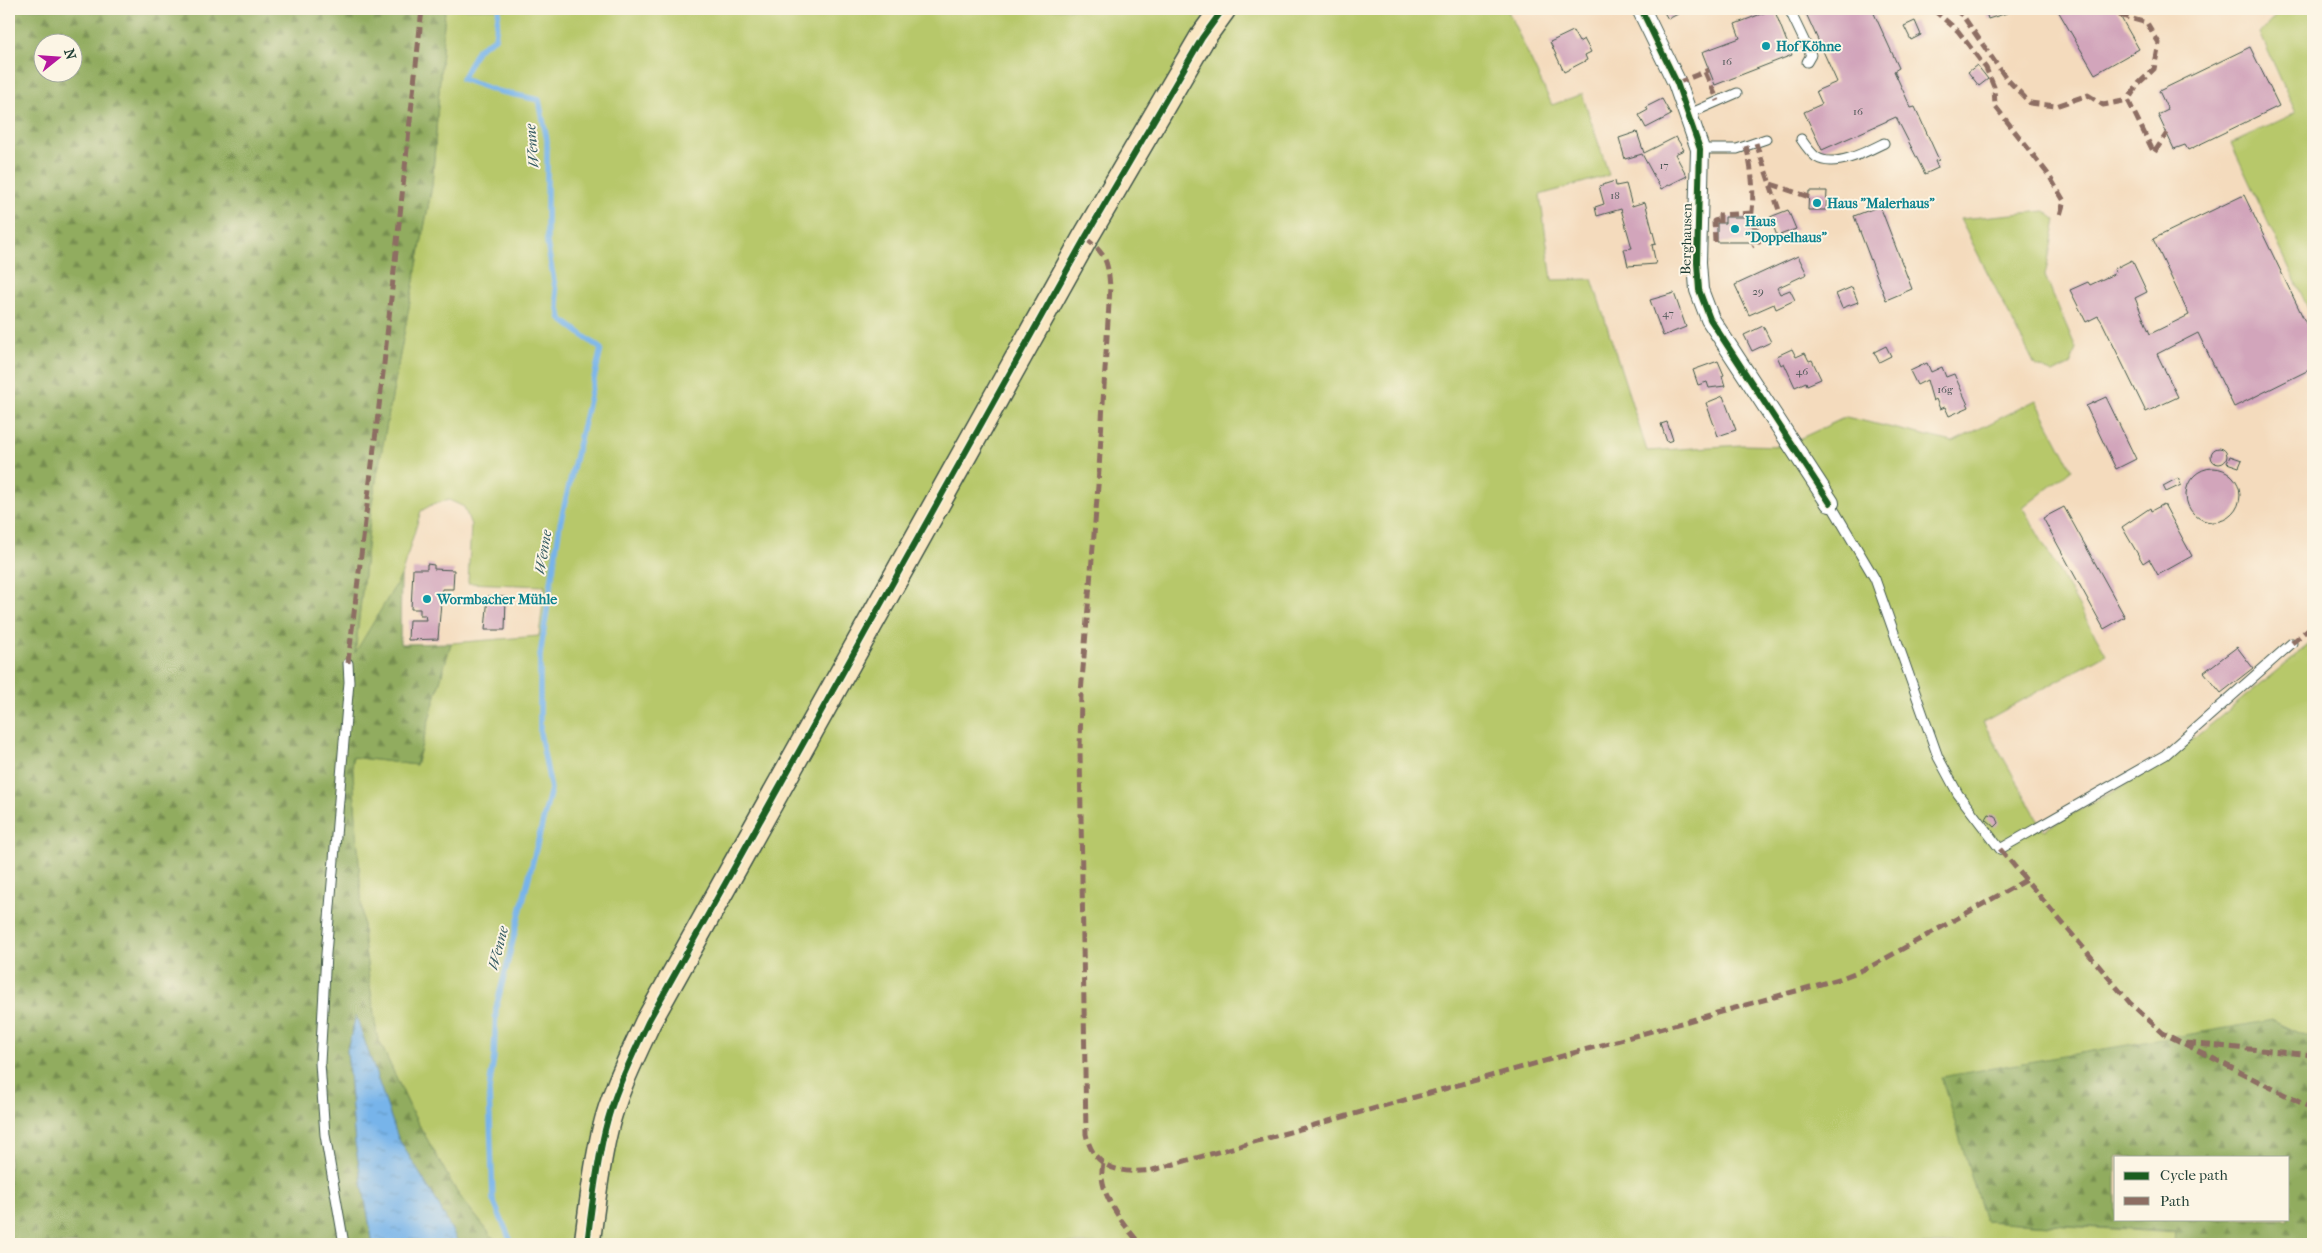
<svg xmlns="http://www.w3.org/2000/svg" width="2322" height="1253" viewBox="0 0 2322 1253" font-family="'IM FELL French Canon',serif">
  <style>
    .grass { fill: #b7c86b; stroke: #6b8250 }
    .forest { fill: url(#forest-firs); stroke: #58744a; fill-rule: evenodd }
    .water { fill: url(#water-ripples); stroke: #4b788f }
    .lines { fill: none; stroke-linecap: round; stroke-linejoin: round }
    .stream { stroke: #77b4ea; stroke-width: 5.5 }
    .building { fill: #d2a5bb }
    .lane-casing { stroke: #3f5549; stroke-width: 11 }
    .street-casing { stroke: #3f5549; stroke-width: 20 }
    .secondary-casing { stroke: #3f5549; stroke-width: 28 }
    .lane { stroke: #fff; stroke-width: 9 }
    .street { stroke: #fff; stroke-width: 18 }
    .secondary { stroke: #fae7c3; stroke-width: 25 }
    .quiet { stroke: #8d6e63; stroke-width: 5; stroke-dasharray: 10 5; stroke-linecap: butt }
    .cycleway-casing { stroke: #fcf5e5; stroke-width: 9 }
    .cycleway { stroke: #1b5e20; stroke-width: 6 }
    .culture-dot { fill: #0f9aa8; stroke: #fcf5e5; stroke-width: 2 }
    .labels { text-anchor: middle; stroke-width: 4; stroke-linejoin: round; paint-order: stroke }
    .number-label { font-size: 11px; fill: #4c5756 }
    .culture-label { font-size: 14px; font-weight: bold; fill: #0d838f; stroke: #fcf5e5; text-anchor: start }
    .street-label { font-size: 14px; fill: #1f3d34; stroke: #fcf5e5 }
    .water-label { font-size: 15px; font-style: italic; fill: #355b62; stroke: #fcf5e5 }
  </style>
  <defs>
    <pattern id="forest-firs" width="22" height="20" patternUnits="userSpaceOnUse" patternTransform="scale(1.25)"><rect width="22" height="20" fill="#91ac5f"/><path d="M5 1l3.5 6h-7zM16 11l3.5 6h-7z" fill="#768d4f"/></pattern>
    <pattern id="water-ripples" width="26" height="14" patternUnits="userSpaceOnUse" patternTransform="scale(1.25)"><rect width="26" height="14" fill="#77b4ea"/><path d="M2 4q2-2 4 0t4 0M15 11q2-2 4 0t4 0" fill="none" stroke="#6194be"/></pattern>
  </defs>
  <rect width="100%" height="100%" fill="#fcf5e5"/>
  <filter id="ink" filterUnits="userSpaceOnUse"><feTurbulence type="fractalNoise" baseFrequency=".02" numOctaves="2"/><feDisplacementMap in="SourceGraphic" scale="10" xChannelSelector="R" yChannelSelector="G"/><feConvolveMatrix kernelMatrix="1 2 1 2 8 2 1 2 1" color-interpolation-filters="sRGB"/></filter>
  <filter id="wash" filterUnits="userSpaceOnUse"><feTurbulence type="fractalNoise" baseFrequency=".0096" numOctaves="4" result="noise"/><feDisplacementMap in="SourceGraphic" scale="20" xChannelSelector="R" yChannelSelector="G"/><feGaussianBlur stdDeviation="1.12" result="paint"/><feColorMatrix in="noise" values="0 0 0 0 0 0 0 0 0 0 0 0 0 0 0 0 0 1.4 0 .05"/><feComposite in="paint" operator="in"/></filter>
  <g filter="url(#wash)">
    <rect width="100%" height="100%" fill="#f4dbbd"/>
    <g class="grass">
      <path d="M445,9H1507L1552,105L1582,94L1609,175L1540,195L1552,280L1592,279L1647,451L1742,445L1784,446L1846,417L1953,442L2036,400L2072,469L2023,508L2106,654L1983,722L2044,830L2164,763L2313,641V1039L2273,1020L1985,1221L2175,1233L2174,1244H498L458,1194L414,1116L377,1036L364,942L352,757L416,765L451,643L539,636L545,586L468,583L471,525L464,507L449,500L433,504L421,511L401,576L355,655L372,502L432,186Z"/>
      <path d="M2282,9H2313V319L2231,143L2296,113L2260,33Z"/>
      <path d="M2045,211L2056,220L2045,276L2076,348L2071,364L2053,373L2035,365L1960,219Z"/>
    </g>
    <g class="forest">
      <path d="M9,9H445L432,186L372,502L355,653L401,576L400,644L451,643L416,765L352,757L364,942L377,1036L414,1116L458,1194L498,1244H459L437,1202L398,1138L356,1016L347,1050L355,1143L373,1244H9ZM42,42H72V72H42Z"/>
      <path d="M2273,1020L2313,1039V1244H2174L2175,1232L1985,1221L1941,1077ZM2116,1157H2288V1219H2116Z"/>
    </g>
    <path class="water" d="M356,1016L398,1138L437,1202L459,1244H373L355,1143L347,1050Z"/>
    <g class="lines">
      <path class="stream" d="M499,9L495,38L478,49L462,79L497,91L539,100L547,140V243L561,319L601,349L560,524L540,656V733L551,789L496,1008L494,1057L489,1090L493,1200L512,1244"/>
    </g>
    <g id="blocks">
      <g class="building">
        <path d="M1662,9H1688L1668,19Z"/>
        <path d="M1774,9L1792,55L1715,85L1702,52L1740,38L1735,24Z"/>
        <path d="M1804,9H1872L1899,68L1894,71L1911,108L1915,107L1939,160L1935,161L1938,168L1925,174L1896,117L1822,150L1804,112L1822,104L1816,91L1837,82Z"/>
        <path d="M1985,9H2012L2013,11L1988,19Z"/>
        <path d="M2057,9H2116L2139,49L2095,74Z"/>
        <path d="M1915,21L1921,35L1911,40L1904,26Z"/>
        <path d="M1573,31L1579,42L1584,39L1591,52L1585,55L1587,60L1564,72L1550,42Z"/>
        <path d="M2250,47L2279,106L2188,150L2185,145L2174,149L2158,115L2168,110L2159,91Z"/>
        <path d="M1977,65L1988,79L1979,86L1968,72Z"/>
        <path d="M1662,99L1671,115L1646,128L1639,115L1648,110L1646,107Z"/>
        <path d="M1637,132L1644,153L1676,137L1684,150L1675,154L1687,176L1661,189L1642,154L1625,159L1619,138Z"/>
        <path d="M1615,181L1616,186L1626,184L1632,206L1645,202L1656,244L1652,245L1656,264L1628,266L1624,249L1632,248L1621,209L1597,216L1595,207L1604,204L1599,186Z"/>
        <path d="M1809,191H1827L1826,210H1808Z"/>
        <path d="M2244,195L2313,338V368L2234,407L2198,333L2157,354L2178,397L2146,412L2102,322L2098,316L2086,322L2070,290L2088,282L2090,285L2116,273L2114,269L2132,260L2147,292L2135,298L2150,334L2189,315L2153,239Z"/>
        <path d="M1880,206L1912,289L1886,300L1854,216Z"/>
        <path d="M1788,210L1796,229L1777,236L1770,217Z"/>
        <path d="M1725,217H1748V225H1753V232H1757V242H1717V223H1725Z"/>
        <path d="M1798,256L1807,274L1777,288L1780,294L1790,290L1795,300L1776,309L1774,304L1749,315L1735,285Z"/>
        <path d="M1852,287L1858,302L1842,308L1836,294Z"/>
        <path d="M1674,293L1686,327L1663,336L1650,300Z"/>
        <path d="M1763,326L1771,342L1752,351L1744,335Z"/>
        <path d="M1886,346L1891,356L1879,362L1874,352Z"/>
        <path d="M1792,349L1796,357L1805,353L1809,361L1812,360L1821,379L1807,385L1806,382L1795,387L1784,363L1781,365L1777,356Z"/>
        <path d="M1718,361L1724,375L1722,376L1725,386L1709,388L1707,382L1698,385L1693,370Z"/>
        <path d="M1927,363L1931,372L1942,367L1946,377L1954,374L1969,407L1949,416L1945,407L1940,409L1936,399L1933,401L1927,380L1917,385L1910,371Z"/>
        <path d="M1723,396L1736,430L1718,436L1706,403Z"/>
        <path d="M2106,397L2136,459L2116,469L2086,406Z"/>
        <path d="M1667,422L1673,440L1667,442L1661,424Z"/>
        <circle cx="2219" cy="456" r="8"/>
        <path d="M2230,456L2242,460L2239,467L2227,463Z"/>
        <circle cx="2213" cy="495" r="27"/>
        <path d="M2178,478L2181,485L2166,492L2163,486Z"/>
        <path d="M2164,504L2192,556L2158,575L2149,559L2143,563L2122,527L2150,508L2151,511Z"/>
        <path d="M2064,507L2125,617L2104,629L2043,518Z"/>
        <path d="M427,564L434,565V569L454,570L453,589H442L438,639L408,640L409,620H426L425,615H420V609H411L413,569H427Z"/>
        <path d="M488,596L506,597L505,630H485Z"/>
        <path d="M2237,647L2253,668L2221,693L2204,672Z"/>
        <path d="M1989,814L1996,816L1999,823L1995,827L1986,819Z"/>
      </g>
    </g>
  </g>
  <g filter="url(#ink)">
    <use href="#blocks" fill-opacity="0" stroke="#3f5549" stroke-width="1"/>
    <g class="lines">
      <defs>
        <g id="lane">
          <path d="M1789,9L1811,55L1807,62"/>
          <path d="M1689,114L1737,93"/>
          <path d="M1801,139C1805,145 1811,153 1816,157C1834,169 1868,151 1884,143"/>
          <path d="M1700,149H1737L1766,139"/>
          <path d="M1830,503L1875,579L1938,757L1958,794L2000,849L2165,755L2292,643"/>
          <path d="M344,1244L325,1135L320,1063L326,954L349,682L348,663"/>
        </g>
        <path id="street" d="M1641,9L1677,83L1700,149L1697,262L1699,290L1710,319L1830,503"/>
        <path id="secondary" d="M587,1244C592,1206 596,1167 605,1130C614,1092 632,1057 648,1022L1085,238L1202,38L1223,9"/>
      </defs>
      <use href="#lane" class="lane-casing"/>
      <use href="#street" class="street-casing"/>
      <use href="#secondary" class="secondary-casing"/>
      <use href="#lane" class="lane"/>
      <use href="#street" class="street"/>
      <use href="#secondary" class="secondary"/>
      <g class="quiet">
        <path d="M1936,9L1935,11L1958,31L1986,68L1994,87L1995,106L2048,174L2064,201L2060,215"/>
        <path d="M1954,9L1963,16L2006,78L2030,103L2056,106L2088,95L2103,105L2128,100"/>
        <path d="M2119,15L2147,23L2159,43L2154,69L2139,83L2128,100L2154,153L2167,133"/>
        <path d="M1705,72L1718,101"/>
        <path d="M1677,83L1709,70"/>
        <path d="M1756,143L1780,213"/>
        <path d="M1746,146C1753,172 1755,199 1750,225"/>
        <path d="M1771,184L1809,197"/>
        <path d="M1751,221L1758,231L1759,242L1752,246"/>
        <path d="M1720,223V215L1752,213"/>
        <path d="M1085,238C1106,254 1108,261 1110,287L1098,486L1081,693L1080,751L1086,1134C1094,1170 1121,1174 1153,1170L1839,979L1870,967L2026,880"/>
        <path d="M1715,242L1714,221L1720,219"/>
        <path d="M2292,643L2313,625"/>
        <path d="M348,663L383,373L422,9"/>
        <path d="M2000,849L2130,1003L2163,1033L2313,1109"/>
        <path d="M2186,1043L2313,1055"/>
        <path d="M1103,1164C1096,1192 1123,1223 1140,1244"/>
      </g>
      <defs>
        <g id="cycleway">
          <path d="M1641,9L1677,83L1700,149L1697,262L1699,290L1710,319L1830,503"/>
          <path d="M587,1244C592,1206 596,1167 605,1130C614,1092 632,1057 648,1022L1085,238L1202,38L1223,9"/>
        </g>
      </defs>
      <use href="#cycleway" class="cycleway-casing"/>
      <use href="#cycleway" class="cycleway"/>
    </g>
  </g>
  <g class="culture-dot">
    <circle cx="1766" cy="46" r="5"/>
    <circle cx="1817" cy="203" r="5"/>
    <circle cx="1735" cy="229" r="5"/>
    <circle cx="427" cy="599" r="5"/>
  </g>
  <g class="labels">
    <g class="number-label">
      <text x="1727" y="65">16</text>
      <text x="1858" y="115">16</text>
      <text x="1664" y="169">17</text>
      <text x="1615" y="199">18</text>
      <text x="1758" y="295">29</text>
      <text x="1668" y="317">47</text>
      <text x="1802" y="375">46</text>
      <text x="1945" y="393">16g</text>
    </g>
    <g class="culture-label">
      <text x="1776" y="51">Hof Köhne</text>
      <text x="1827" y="208">Haus "Malerhaus"</text>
      <text x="1745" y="226">Haus<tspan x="1745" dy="16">"Doppelhaus"</tspan></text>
      <text x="437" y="604">Wormbacher Mühle</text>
    </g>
    <g class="street-label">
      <text transform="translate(1686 239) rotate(-89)" y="5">Berghausen</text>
    </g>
    <g class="water-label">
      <text transform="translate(532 146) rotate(-95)" y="5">Wenne</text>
      <text transform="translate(543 552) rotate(-81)" y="5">Wenne</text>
      <text transform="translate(498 948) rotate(-76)" y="5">Wenne</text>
    </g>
  </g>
  <rect width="2322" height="1253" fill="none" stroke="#fcf5e5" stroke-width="30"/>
  <rect x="2114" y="1156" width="175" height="65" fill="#fcf5e5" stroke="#a4ab9e"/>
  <rect x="2124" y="1172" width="25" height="8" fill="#1b5e20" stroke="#a4ab9e"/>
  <text x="2160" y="1180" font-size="15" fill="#1f3d34">Cycle path</text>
  <rect x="2124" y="1197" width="25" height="8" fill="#8d6e63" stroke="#a4ab9e"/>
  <text x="2160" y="1206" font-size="15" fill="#1f3d34">Path</text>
  <g transform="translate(58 58) rotate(73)"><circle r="24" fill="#fcf5e5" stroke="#a4ab9e"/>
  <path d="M0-4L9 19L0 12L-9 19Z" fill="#b5179e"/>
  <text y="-8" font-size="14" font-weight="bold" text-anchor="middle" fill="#1f3d34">N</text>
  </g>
</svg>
